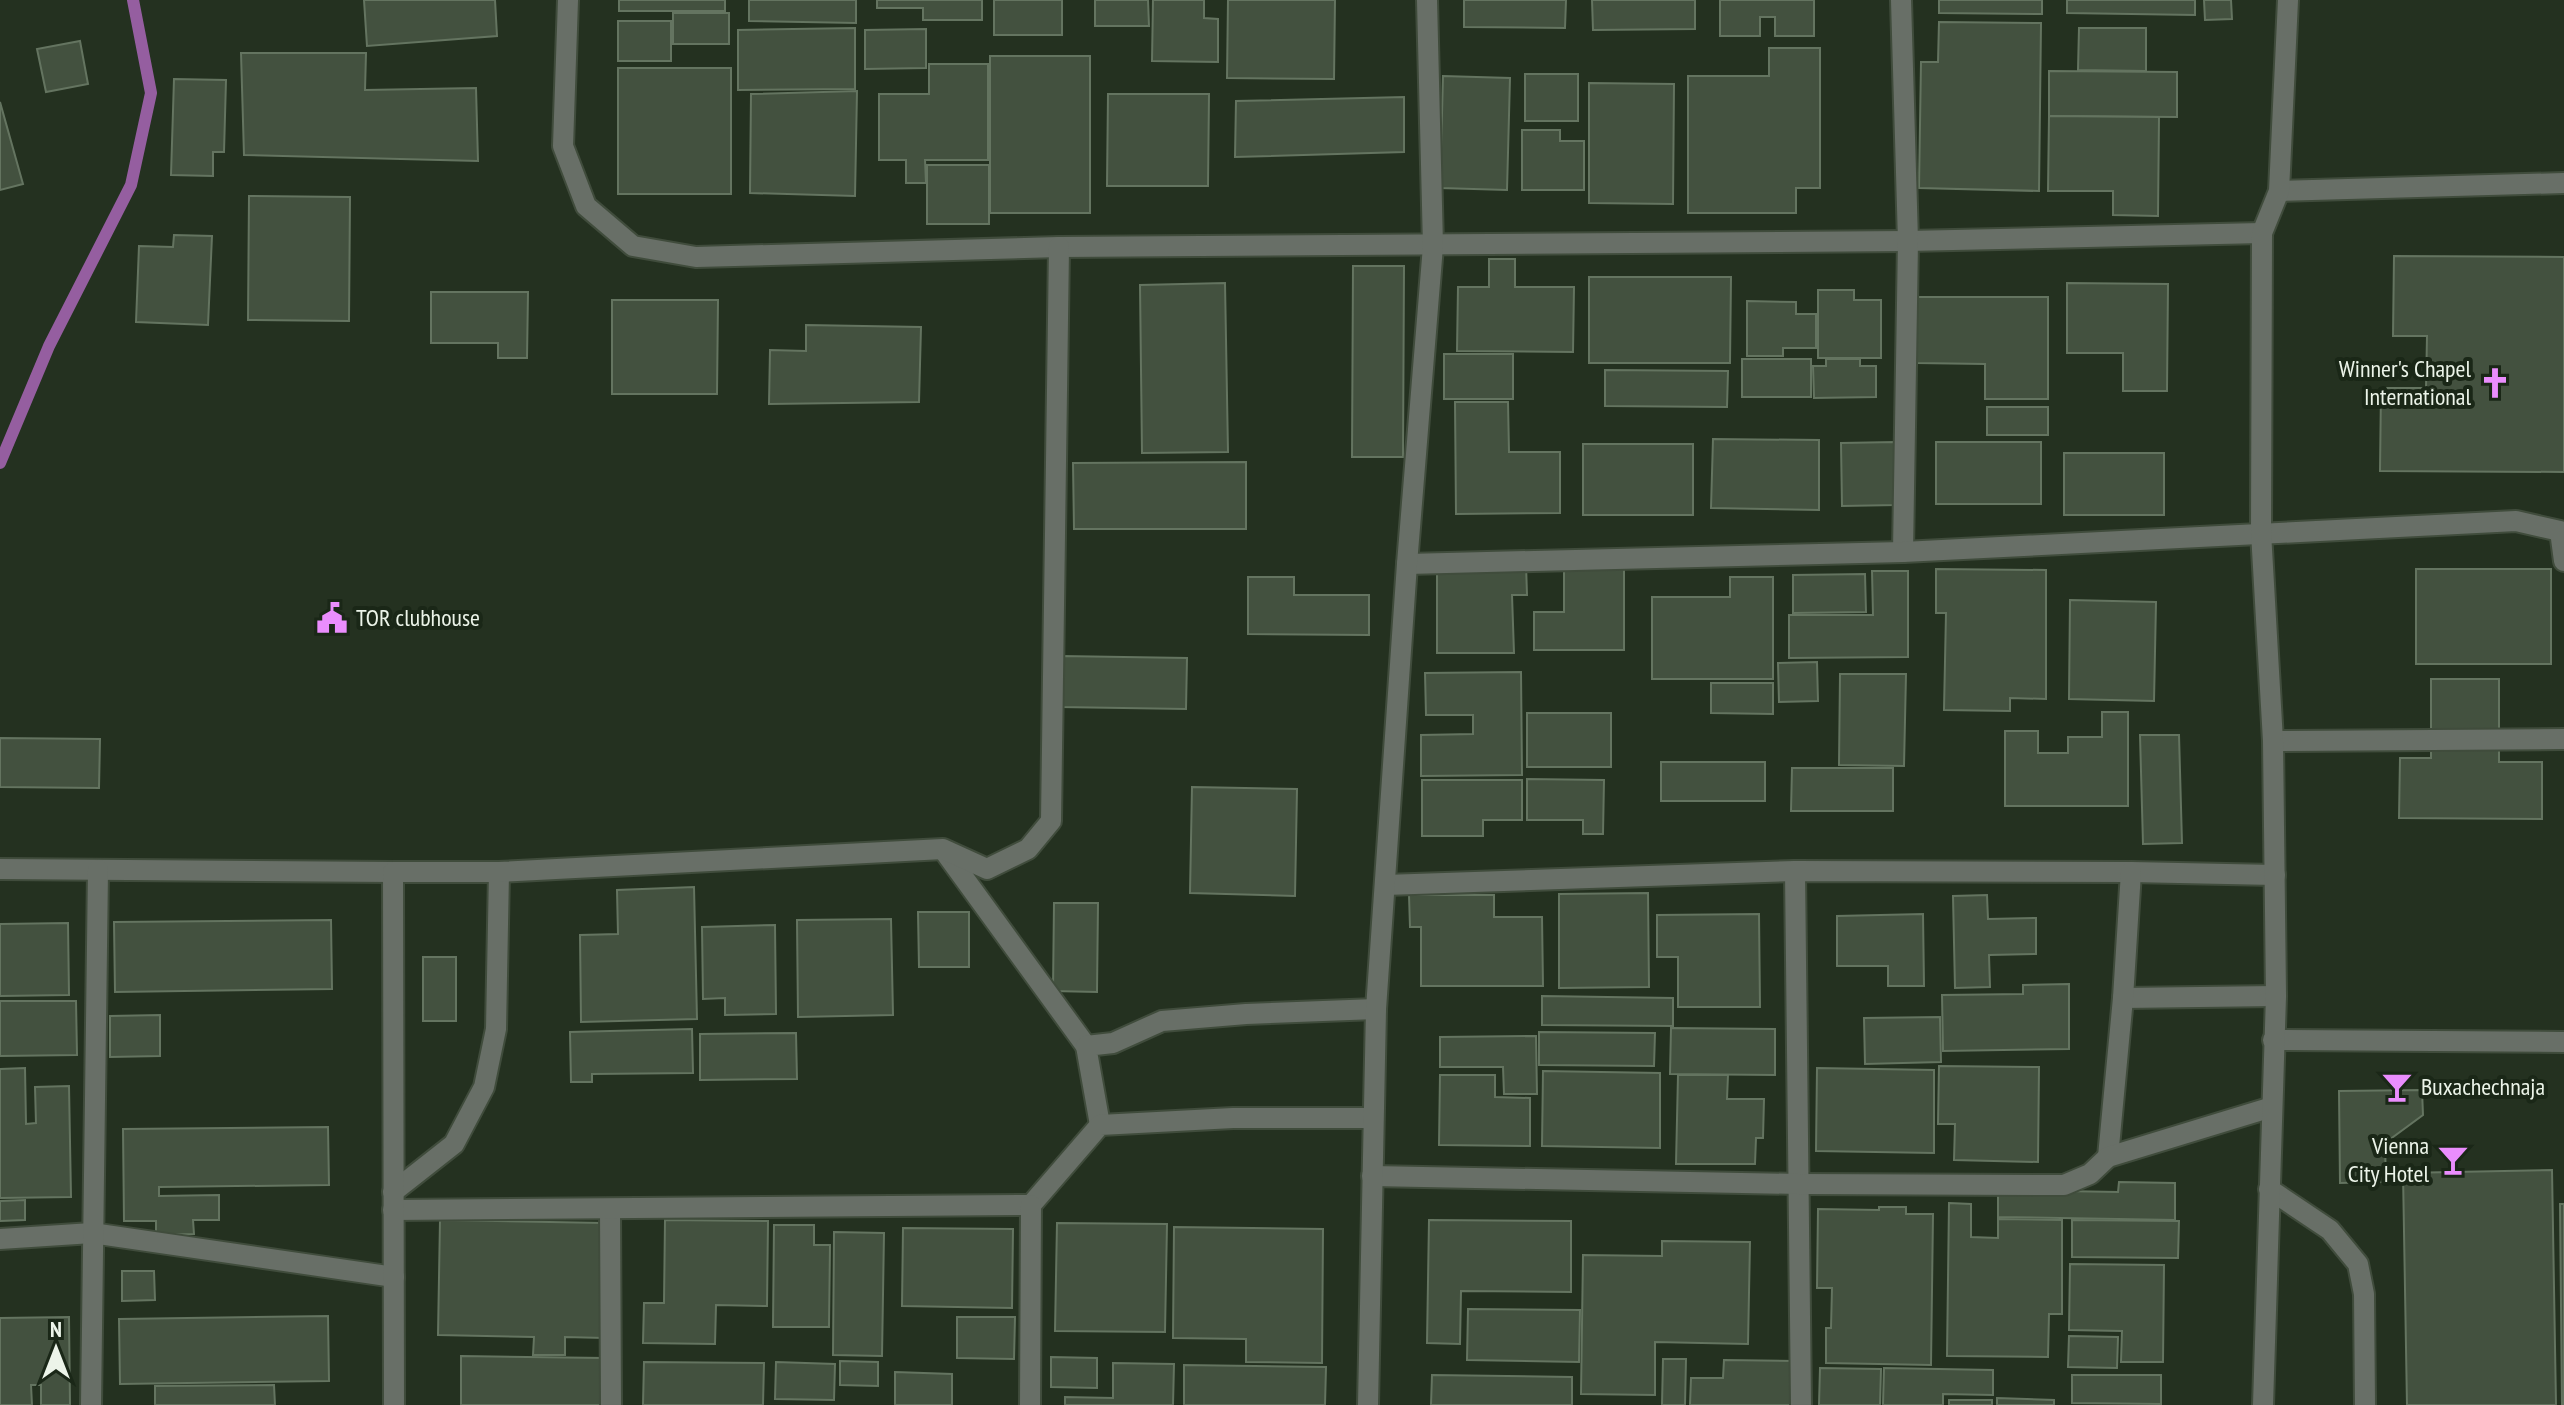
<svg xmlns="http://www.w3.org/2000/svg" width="2564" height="1405" viewBox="0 0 2564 1405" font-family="'PT Sans Narrow',sans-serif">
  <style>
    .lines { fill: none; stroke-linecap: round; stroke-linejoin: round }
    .stream { stroke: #955ea0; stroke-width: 12 }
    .building { fill: #43513f; stroke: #647460; stroke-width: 2 }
    .minor-casing { stroke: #404c3c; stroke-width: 24 }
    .minor { stroke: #686f67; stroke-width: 20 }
    .labels { text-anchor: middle; stroke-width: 8; stroke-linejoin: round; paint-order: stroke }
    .poi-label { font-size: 24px; fill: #ecf4e9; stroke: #1a2717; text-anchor: end }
  </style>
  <rect width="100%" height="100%" fill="#243120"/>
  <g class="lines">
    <path class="stream" d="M0,463L49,346L131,185L151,93L133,0"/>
  </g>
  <g class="building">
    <path d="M364,0H495L497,36L367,46Z"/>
    <rect x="619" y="0" width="106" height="11"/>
    <path d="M749,0H856V23L749,21Z"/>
    <path d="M877,0H982V20H923V8H877Z"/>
    <rect x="994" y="0" width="68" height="35"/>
    <path d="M1095,0H1148L1149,26H1095Z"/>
    <path d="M1153,0H1204V18L1218,19V62L1152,61Z"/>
    <path d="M1228,0H1335L1334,79L1227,78Z"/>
    <path d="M1464,0H1566L1565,28L1464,27Z"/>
    <path d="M1592,0H1695V29L1593,30Z"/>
    <path d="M1720,0H1814V36H1775V17H1760V36H1720Z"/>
    <path d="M1939,0H2042V14L1939,13Z"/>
    <path d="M2067,0H2195V15L2067,13Z"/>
    <path d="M2204,0H2231L2232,19L2205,20Z"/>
    <rect x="673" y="13" width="56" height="31"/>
    <rect x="618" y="21" width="53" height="40"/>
    <path d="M1939,22L2041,23L2039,191L1919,188L1921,62H1938Z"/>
    <path d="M855,28V89L738,90V30Z"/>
    <path d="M2079,28H2146V71L2078,70Z"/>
    <path d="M926,29V68L865,69V30Z"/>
    <path d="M80,41L88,84L46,92L37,49Z"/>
    <path d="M1769,48H1820V188H1796V213H1688V76H1769Z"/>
    <path d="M241,53H366L365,90L476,88L478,161L244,155Z"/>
    <rect x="990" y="56" width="100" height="157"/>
    <path d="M929,64H988V160H925L926,183H906V160H879V94H929Z"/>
    <rect x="618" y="68" width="113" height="126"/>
    <path d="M2049,71L2177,72V117L2049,116Z"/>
    <rect x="1525" y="74" width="53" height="47"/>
    <path d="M1443,76L1510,78L1507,190L1440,188Z"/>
    <path d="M174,79L226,80L224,152H213V176L171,175Z"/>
    <path d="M1589,83L1674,84L1673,204L1589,203Z"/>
    <path d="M857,91L855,196L750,193L751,94Z"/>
    <path d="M1108,94H1209L1208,186H1107Z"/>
    <path d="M1404,97V152L1235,157L1236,101Z"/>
    <path d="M0,102L23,184L0,190Z"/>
    <path d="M2049,116L2159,117L2158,216L2113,215V191H2048Z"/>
    <path d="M1522,130H1560V141H1584V190H1522Z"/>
    <rect x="927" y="165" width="62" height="59"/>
    <path d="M249,196L350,197L349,321L248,320Z"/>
    <path d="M174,235L212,236L208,325L136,322L139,246L173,247Z"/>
    <path d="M2394,256L2564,257V472L2380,471L2381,388H2426L2427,336H2393Z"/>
    <path d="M1489,259H1515V287H1574L1573,352L1457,351L1458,287H1489Z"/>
    <path d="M1353,266H1404L1403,457H1352Z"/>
    <path d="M1589,277H1731L1730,363H1589Z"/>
    <path d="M1225,283L1228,452L1142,453L1140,285Z"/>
    <path d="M2067,283L2168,284L2167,391H2123V353H2067Z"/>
    <path d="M1818,290H1854V300H1881V358H1818Z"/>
    <path d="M431,292H528L527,358H498V343H431Z"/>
    <path d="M1917,297H2048V399H1985V364L1917,363Z"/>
    <path d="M612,300H718L717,394H612Z"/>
    <path d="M1747,301L1796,302V314H1816V348H1783V356H1747Z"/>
    <path d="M806,325L921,327L919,402L769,404L770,350L806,351Z"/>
    <rect x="1444" y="354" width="69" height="45"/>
    <rect x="1742" y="359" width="69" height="38"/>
    <path d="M1826,359H1860V366H1876V397L1814,398L1813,366H1826Z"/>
    <path d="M1605,370L1728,371L1727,407L1605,406Z"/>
    <path d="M1455,402H1508L1509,452H1560V513L1456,514Z"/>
    <rect x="1987" y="407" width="61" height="28"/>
    <path d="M1713,439L1819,440V510L1711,508Z"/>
    <path d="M1895,442L1897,505L1842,506L1841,443Z"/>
    <rect x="1936" y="442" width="105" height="62"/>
    <rect x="1583" y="444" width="110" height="71"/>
    <rect x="2064" y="453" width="100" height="62"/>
    <path d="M1246,462V529H1074L1073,463Z"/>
    <path d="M1564,562H1624V650H1534V612H1564Z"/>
    <path d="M1437,564H1526L1527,595H1512L1514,653H1437Z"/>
    <path d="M1936,569L2046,570V699L2010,698V711L1944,710L1946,613H1936Z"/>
    <rect x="2416" y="569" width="135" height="95"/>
    <path d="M1872,571H1908V657L1789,658V615H1873Z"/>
    <path d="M1865,574L1866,612L1793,613V575Z"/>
    <path d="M1248,577H1294V595H1369V635L1248,634Z"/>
    <path d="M1730,577H1773V679H1652V597H1730Z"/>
    <path d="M2070,600L2156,602L2154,701L2069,699Z"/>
    <path d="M1061,656L1187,658L1186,709L1060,707Z"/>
    <path d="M1817,662L1818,701L1779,702L1778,663Z"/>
    <path d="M1521,672L1522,775L1421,776V735L1473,734V715H1426L1425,673Z"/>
    <path d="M1840,674H1906L1904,766L1839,765Z"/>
    <path d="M2431,679H2499V762H2542V819L2399,818L2400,758H2431Z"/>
    <path d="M1711,683H1773V714L1711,713Z"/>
    <path d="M2102,712H2128V806H2005V731H2038V753H2068V737H2102Z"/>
    <rect x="1527" y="713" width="84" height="54"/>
    <path d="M2140,735H2179L2182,843L2143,844Z"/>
    <path d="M0,738L100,739L99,788L0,787Z"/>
    <rect x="1661" y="762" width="104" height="39"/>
    <path d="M1792,768H1893V811H1791Z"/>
    <path d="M1527,779L1604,780L1603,834H1583V820H1527Z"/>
    <path d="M1422,780H1522V820H1483V836H1422Z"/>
    <path d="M1192,787L1297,789L1295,896L1190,893Z"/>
    <path d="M694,887L697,1019L581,1022L580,935L618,934L617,890Z"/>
    <path d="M1648,893L1649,987L1559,988V894Z"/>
    <path d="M1409,895H1494V917H1542L1543,986H1421V927H1410Z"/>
    <path d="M1987,895L1988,919L2036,918V954L1989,955L1990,987L1955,988L1953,896Z"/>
    <path d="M1054,903H1098L1097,992L1053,991Z"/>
    <path d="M918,912H969V967H919Z"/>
    <path d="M1759,914L1760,1007H1678V957H1657V915Z"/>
    <path d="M1923,914L1924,986H1888V966H1837V916Z"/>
    <path d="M891,919L893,1015L798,1017L797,920Z"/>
    <path d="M331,920L332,989L115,992L114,922Z"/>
    <path d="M68,923L69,995L0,996V924Z"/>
    <path d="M775,925L776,1014L725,1015V998L703,999L702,927Z"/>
    <rect x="423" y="957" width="33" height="64"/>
    <path d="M2069,984V1049L1943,1051L1942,995L2023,994V985Z"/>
    <path d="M1542,996L1673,998V1026L1542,1025Z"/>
    <path d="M0,1001H76L77,1055L0,1056Z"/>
    <path d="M160,1015V1056L110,1057V1016Z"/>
    <path d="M1940,1017L1941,1062L1865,1064L1864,1018Z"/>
    <path d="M1671,1028L1775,1029V1075L1670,1074Z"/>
    <path d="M692,1029L693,1073L592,1074V1082H571L570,1032Z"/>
    <path d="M1539,1032L1655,1033L1654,1066L1539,1065Z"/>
    <path d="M796,1033L797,1079L700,1080V1034Z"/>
    <path d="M1536,1036L1537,1094H1504L1503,1067H1440V1037Z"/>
    <path d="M1939,1066L2039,1067L2038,1162L1954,1160L1955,1124H1938Z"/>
    <path d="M25,1068L26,1124L36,1123L35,1087L69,1086L71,1197L0,1198V1069Z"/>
    <path d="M1817,1068L1934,1070V1153L1816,1151Z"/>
    <path d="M1543,1071L1660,1073V1148L1542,1146Z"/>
    <path d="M1440,1075H1495V1097L1530,1098V1146L1439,1145Z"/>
    <path d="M1678,1075H1728L1727,1099H1764L1763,1138H1756L1755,1164H1676Z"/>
    <path d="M2422,1090L2423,1115L2385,1143L2386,1182L2340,1183L2339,1091Z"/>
    <path d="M328,1127L329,1185L159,1187V1196L219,1195V1220H193L194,1234L156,1235V1221H124L123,1129Z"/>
    <path d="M2552,1170L2556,1405H2407L2403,1173Z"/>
    <path d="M2119,1182L2175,1183V1220L1998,1217V1190L2118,1192Z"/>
    <path d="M25,1200V1220L0,1221V1201Z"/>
    <path d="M1949,1203L1971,1204V1237L1998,1238V1219L2062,1220V1314H2049L2048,1357L1947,1356Z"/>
    <path d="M2560,1204H2564V1405H2562Z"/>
    <path d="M1879,1207H1906V1214H1933L1931,1365L1826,1363V1328H1831L1832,1288H1817L1818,1209L1879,1210Z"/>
    <path d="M440,1220L605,1223L604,1338L565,1337V1355H533L534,1337L438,1335Z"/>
    <path d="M665,1220L768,1221L767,1306L716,1305L715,1344L643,1343L644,1303H664Z"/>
    <path d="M1429,1220L1571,1221V1292L1461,1291L1460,1344L1427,1343Z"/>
    <path d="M2072,1220L2179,1221L2178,1258L2072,1257Z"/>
    <path d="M1057,1223L1167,1224L1165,1332L1055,1331Z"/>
    <path d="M774,1225H814V1245H830L829,1327H773Z"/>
    <path d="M1174,1227L1323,1229L1322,1363L1246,1362V1339L1173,1338Z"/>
    <path d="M903,1228L1013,1229L1012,1308L902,1306Z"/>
    <path d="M834,1232L884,1233L882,1356L833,1355Z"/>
    <path d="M1662,1241L1750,1242L1748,1344L1655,1342V1395L1581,1394L1583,1255L1662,1256Z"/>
    <path d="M2070,1264L2164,1265L2163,1362H2121L2122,1331L2069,1330Z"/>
    <path d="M122,1271H154L155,1300L122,1301Z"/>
    <path d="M1468,1309L1580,1310L1579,1362L1467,1360Z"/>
    <path d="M328,1316L329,1381L120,1384L119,1319Z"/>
    <path d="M69,1317L70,1405H41V1385H31L32,1405H0V1318Z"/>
    <path d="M957,1317H1015L1014,1359L957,1358Z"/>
    <path d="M2069,1336L2118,1337L2117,1368L2068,1367Z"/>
    <path d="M461,1356L604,1358V1405H461Z"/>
    <path d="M1051,1357L1097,1358V1388L1051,1387Z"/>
    <path d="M1663,1359H1686L1685,1405H1662Z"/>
    <path d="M1724,1360L1795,1361L1794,1405H1690L1691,1378H1723Z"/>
    <path d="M840,1361L878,1362V1386L840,1385Z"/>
    <path d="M644,1362L764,1363L763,1405H643Z"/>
    <path d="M776,1362L835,1364L834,1400L775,1399Z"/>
    <path d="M1113,1363L1174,1364L1173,1405H1065V1397L1113,1398Z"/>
    <path d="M1184,1365L1326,1367L1325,1405H1184Z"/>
    <path d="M1820,1368L1881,1369L1880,1405H1819Z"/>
    <path d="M1884,1368L1993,1370V1395L1943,1394V1405H1883Z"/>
    <path d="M895,1372L952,1374V1405H895Z"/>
    <path d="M1432,1375L1572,1377V1405H1431Z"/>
    <path d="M2072,1375H2161V1404L2072,1403Z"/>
    <path d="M274,1385L275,1405H155V1386Z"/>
    <path d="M1997,1398L2054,1400V1405H1997Z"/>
    <rect x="1949" y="1400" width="43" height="5"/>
  </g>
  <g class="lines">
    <defs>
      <g id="minor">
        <path d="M568,0L563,146L586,206L633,246L696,257L1059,247L1908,241L2262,233"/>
        <path d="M1901,0L1908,241L1903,552"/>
        <path d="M2279,191L2564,183"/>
        <path d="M1407,564L1903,552L2516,521L2560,531L2564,561"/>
        <path d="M2273,741L2564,739"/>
        <path d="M945,852L1086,1046"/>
        <path d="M0,869L393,872"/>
        <path d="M1795,871L1801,1405"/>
        <path d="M1385,885L1795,871L2131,872L2275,875"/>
        <path d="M2123,998L2276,996"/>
        <path d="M2273,1040L2564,1042"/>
        <path d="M1100,1125L1086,1046L1113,1043L1162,1021L1246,1014L1376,1009"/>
        <path d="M2108,1157L2123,998L2131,872"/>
        <path d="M1372,1176L1799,1184L2064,1185L2090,1174L2108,1157L2272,1107"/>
        <path d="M2269,1189L2330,1230L2358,1264L2364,1294L2365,1405"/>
        <path d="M393,1192L454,1144L484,1087L496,1029L499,872"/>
        <path d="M610,1209L611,1405"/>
        <path d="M393,1210L1031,1205L1100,1125L1233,1118H1373"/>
        <path d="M0,1239L92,1233L394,1277"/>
        <path d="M91,1405L98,870"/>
        <path d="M394,1405L393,872H499L943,849L987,869L1028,849L1051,821L1059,247"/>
        <path d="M1030,1405L1031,1205"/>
        <path d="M1368,1405L1376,1009L1407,564L1433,246L1427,0"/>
        <path d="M2263,1405L2276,996L2273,741L2261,532L2262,233L2279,191L2288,0"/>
      </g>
    </defs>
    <use href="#minor" class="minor-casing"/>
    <use href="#minor" class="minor"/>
  </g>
  <defs>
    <symbol id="church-bare" viewBox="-9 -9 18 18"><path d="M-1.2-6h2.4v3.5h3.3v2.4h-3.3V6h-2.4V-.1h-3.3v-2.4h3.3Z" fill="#ea8dfd" stroke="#1a2717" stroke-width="2.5" paint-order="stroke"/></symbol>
    <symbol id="civic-bare" viewBox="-9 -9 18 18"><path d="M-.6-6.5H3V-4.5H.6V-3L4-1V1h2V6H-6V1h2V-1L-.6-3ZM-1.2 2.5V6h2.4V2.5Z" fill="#ea8dfd" stroke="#1a2717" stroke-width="2.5" paint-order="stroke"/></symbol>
    <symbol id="bar-bare" viewBox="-9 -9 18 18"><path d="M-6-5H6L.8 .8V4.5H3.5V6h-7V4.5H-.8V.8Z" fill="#ea8dfd" stroke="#1a2717" stroke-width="2.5" paint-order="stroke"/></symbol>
  </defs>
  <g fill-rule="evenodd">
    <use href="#church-bare" x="2473" y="361" width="44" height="44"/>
    <use href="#civic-bare" x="310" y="596" width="44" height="44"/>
    <use href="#bar-bare" x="2375" y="1065" width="44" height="44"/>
    <use href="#bar-bare" x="2431" y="1138" width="44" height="44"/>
  </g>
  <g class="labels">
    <g class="poi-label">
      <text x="2471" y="377">Winner's Chapel<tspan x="2471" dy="28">International</tspan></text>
      <text x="356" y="626" text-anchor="start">TOR clubhouse</text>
      <text x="2421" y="1095" text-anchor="start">Buxachechnaja</text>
      <text x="2429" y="1154">Vienna<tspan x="2429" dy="28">City Hotel</tspan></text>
    </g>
  </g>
  <g transform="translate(56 1349)" stroke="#1a2717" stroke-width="6" paint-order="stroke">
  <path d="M0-6L14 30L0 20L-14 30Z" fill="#ecf4e9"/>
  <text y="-12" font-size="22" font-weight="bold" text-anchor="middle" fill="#ecf4e9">N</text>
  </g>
</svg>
